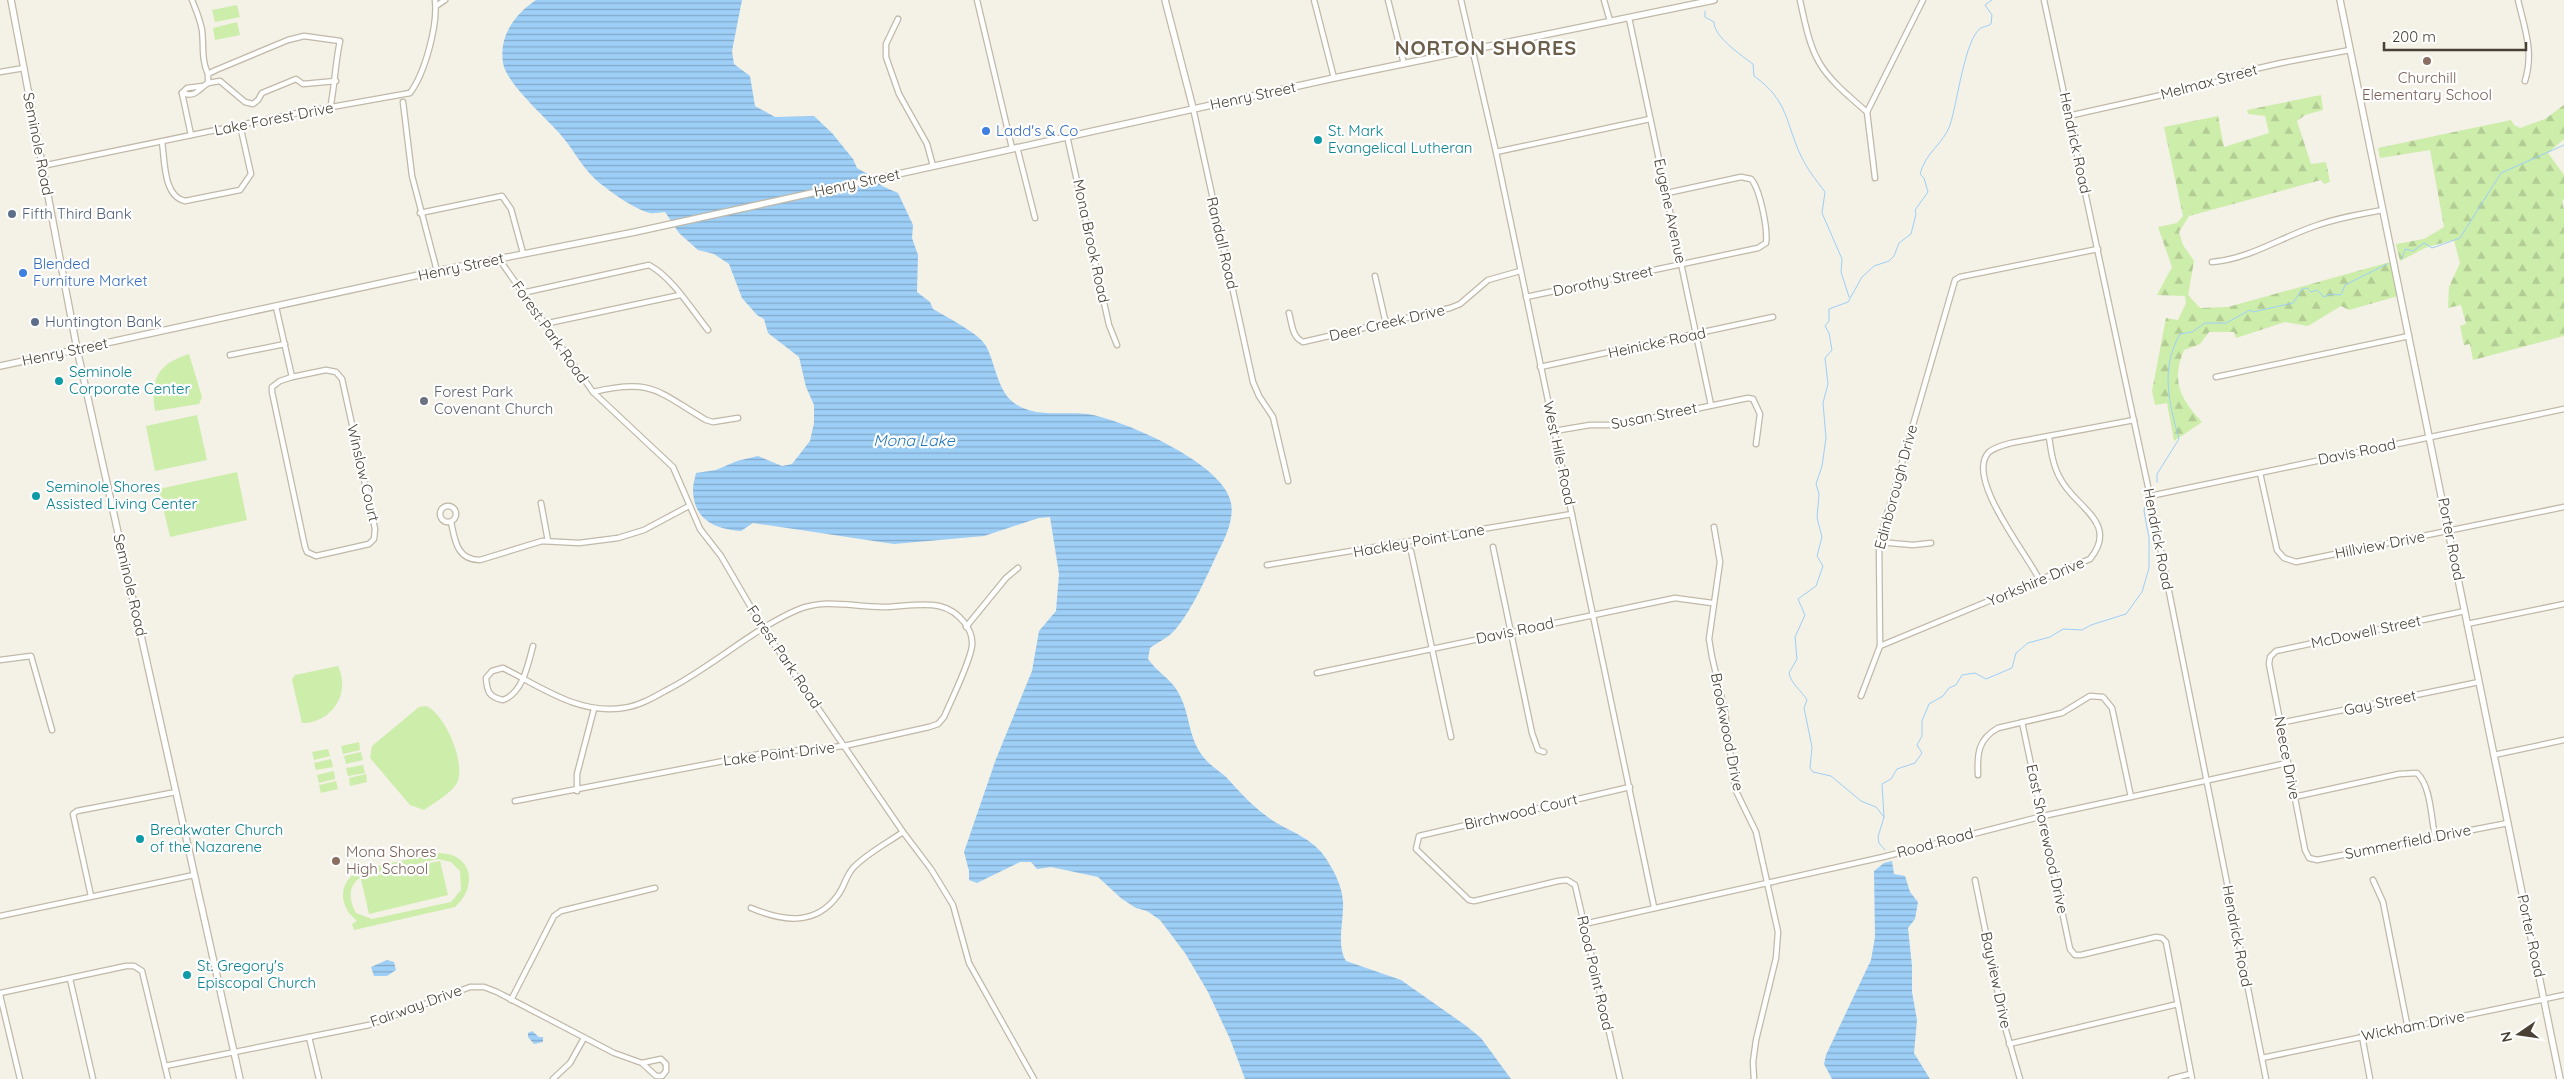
<svg xmlns="http://www.w3.org/2000/svg" width="2564" height="1079" viewBox="0 0 2564 1079" font-family="Quicksand,sans-serif">
  <style>
    .forest { fill: url(#forest-firs) }
    .pitch { fill: #cdedab; fill-rule: evenodd }
    .water { fill: url(#water-rules) }
    .lines { fill: none; stroke-linecap: round; stroke-linejoin: round }
    .stream { stroke: #9dcff7; stroke-width: 1 }
    .minor-casing { stroke: #c1b9a8; stroke-width: 7 }
    .tertiary-casing { stroke: #c1b9a8; stroke-width: 8 }
    .minor { stroke: #fff; stroke-width: 4.5 }
    .tertiary { stroke: #fff; stroke-width: 5.5 }
    .education-dot { fill: #8d6e63; stroke: #fff; stroke-width: 2 }
    .shop-dot { fill: #3f7fe0; stroke: #fff; stroke-width: 2 }
    .culture-dot { fill: #0f9aa8; stroke: #fff; stroke-width: 2 }
    .service-dot { fill: #5c6f8a; stroke: #fff; stroke-width: 2 }
    .worship-dot { fill: #6b7280; stroke: #fff; stroke-width: 2 }
    .labels { text-anchor: middle; stroke-width: 4.5; stroke-linejoin: round; paint-order: stroke }
    .education-label { font-size: 15px; fill: #785e54; stroke: #fff }
    .street-label { font-size: 15px; fill: #484134; stroke: #fff }
    .shop-label { font-size: 15px; fill: #366cbe; stroke: #fff; text-anchor: start }
    .culture-label { font-size: 15px; fill: #0d838f; stroke: #fff; text-anchor: start }
    .service-label { font-size: 15px; fill: #4e5e75; stroke: #fff; text-anchor: start }
    .worship-label { font-size: 15px; fill: #5b616d; stroke: #fff; text-anchor: start }
    .water-label { font-size: 16px; font-style: italic; fill: #2478be; stroke: #fff }
    .district-label { font-size: 20px; font-weight: bold; letter-spacing: 1px; fill: #6c5f4b; stroke: #fff }
  </style>
  <defs>
    <pattern id="forest-firs" width="22" height="20" patternUnits="userSpaceOnUse" patternTransform="scale(1.25)"><rect width="22" height="20" fill="#cdedab"/><path d="M5 1l3.5 6h-7zM16 11l3.5 6h-7z" fill="#b2cc94"/></pattern>
    <pattern id="water-rules" width="6" height="5" patternUnits="userSpaceOnUse" patternTransform="scale(1.25)"><rect width="6" height="5" fill="#9dcff7"/><path d="M0 2.5h6" fill="none" stroke="#82aac9"/></pattern>
  </defs>
  <rect width="100%" height="100%" fill="#f4f1e6"/>
  <g class="forest">
    <path d="M2321,95L2323,110L2305,115L2297,121L2311,164L2326,162L2330,182L2324,184L2321,180L2189,216L2179,232L2183,245L2194,261L2188,295L2200,308L2228,307L2390,262L2398,296L2349,310L2341,306L2308,326L2285,322L2236,338L2234,332H2209L2200,344L2184,350C2171,382 2180,398 2202,422L2174,441L2167,403L2155,405L2152,391L2166,318L2178,320L2186,303L2185,296L2157,295L2172,267L2158,227L2177,223L2183,216L2164,127L2218,116L2224,147L2269,133L2265,116L2248,114L2247,110Z"/>
    <path d="M2564,105V139L2548,153L2564,175V199L2562,200L2564,210V336L2473,360L2470,344L2464,345L2460,326L2466,324L2461,305L2448,308L2449,287L2460,263L2454,240L2427,247L2400,261L2396,244L2424,239L2444,227L2430,150L2380,158L2378,148L2511,120L2514,125L2520,128L2545,119Z"/>
  </g>
  <g class="pitch">
    <path d="M237,5L240,17L215,22L212,10Z"/>
    <path d="M237,22L240,35L215,40L213,28Z"/>
    <path d="M189,354L202,397L199,404L155,411C150,378 158,364 189,354Z"/>
    <path d="M197,415L207,460L155,471L146,426Z"/>
    <path d="M237,472L247,520L170,537L159,489Z"/>
    <path d="M338,666C351,693 332,723 302,723L292,680L295,675Z"/>
    <path d="M426,706C446,714 469,769 455,786C448,795 434,803 424,810L410,805L370,758L372,746L419,707Z"/>
    <path d="M359,742L360,750L343,754L341,746Z"/>
    <path d="M328,749L330,756L314,760L312,752Z"/>
    <path d="M361,752L363,760L346,764L344,756Z"/>
    <path d="M331,759L333,767L316,770L314,763Z"/>
    <path d="M363,765L365,773L348,776L346,768Z"/>
    <path d="M334,771L335,779L319,783L317,775Z"/>
    <path d="M366,774L367,782L350,786L349,778Z"/>
    <path d="M336,781L338,789L321,793L319,785Z"/>
    <path d="M437,853C472,852 479,886 455,907L354,930L352,924L357,921C339,906 337,884 359,870ZM438,859L451,862L460,871L461,890L451,902L372,919L356,913C348,898 348,884 363,876Z"/>
    <path d="M440,861L448,895L369,914L361,879Z"/>
  </g>
  <g class="water">
    <path d="M536,0H742L732,51L734,64L750,76L755,106L775,117L814,116L832,133L853,159L857,168L876,179L882,186L898,193L913,225L912,238L918,255L917,292L930,302L933,309C946,317 979,333 986,346C996,364 997,393 1017,405C1038,418 1066,411 1088,414C1124,420 1225,464 1231,503C1234,519 1226,536 1219,550C1206,577 1194,607 1175,630C1169,637 1158,642 1150,648L1148,659C1157,672 1170,678 1178,692C1191,714 1187,738 1205,759C1210,765 1218,770 1225,776C1239,791 1252,806 1269,818C1289,832 1313,837 1327,860C1335,873 1342,886 1343,902C1344,921 1336,944 1346,961L1401,980L1465,1025L1481,1038L1511,1079H1245L1230,1039L1208,992L1185,953L1160,920L1147,911L1136,908L1122,899L1098,877L1051,867L1037,869L1031,862H1020L977,883L969,880V871L964,852L996,759L1032,671L1039,631L1056,611L1059,574L1050,517L1039,518L984,536L894,544L753,523L741,531C715,529 693,520 693,489C693,484 695,478 696,473L716,470L737,461L758,456L782,466L792,464L810,441L814,423V405L806,387L799,357L768,333L764,319L757,315L742,298L729,264L714,254L698,250L679,233L665,212C660,212 654,214 650,213C635,210 606,189 595,179C581,166 572,147 560,134C546,118 506,83 503,63C499,36 514,15 536,0Z"/>
    <path d="M1892,861L1894,874L1905,876L1910,892L1918,902L1915,919L1908,928L1912,966V992L1917,1020L1914,1053L1930,1079H1832L1824,1064L1826,1055L1871,960L1875,937L1874,871L1884,863Z"/>
    <path d="M387,960L394,962L396,970L387,976H374L371,967Z"/>
    <path d="M532,1031L539,1037H543V1042L534,1044L528,1037V1033Z"/>
  </g>
  <g class="lines">
    <g class="stream">
      <path d="M1705,11V17L1714,22C1714,37 1741,55 1753,64L1754,76C1789,101 1785,122 1801,156C1807,169 1816,180 1825,192L1822,213L1842,259L1841,272L1849,297"/>
      <path d="M2402,259L2405,249L2413,251L2424,243L2432,248L2460,238L2501,173L2564,145"/>
      <path d="M2157,482V474L2179,439C2169,403 2160,369 2180,334L2192,332L2205,323H2226L2250,310L2253,312L2293,303L2302,289L2307,288L2311,292L2317,290L2324,297L2331,294L2341,295L2345,285L2387,264"/>
      <path d="M1884,817L1876,807L1861,801L1831,776L1813,772L1810,768L1812,747L1804,708L1807,700C1802,691 1791,684 1789,673L1797,659L1795,637L1805,615L1798,599L1816,586L1823,566L1817,556L1822,537L1817,518L1819,494L1816,484L1822,466L1826,438L1823,403L1828,384L1825,358L1832,350L1829,333L1825,326L1829,321V309L1848,302L1862,277L1874,266L1889,261L1894,256L1899,243L1911,234L1916,214L1915,210L1928,192L1924,178L1920,174C1925,153 1944,143 1950,125C1957,105 1965,37 1981,28C1984,26 1987,27 1991,24L1992,15L1985,5L1992,0"/>
      <path d="M1885,850L1879,843L1878,837L1884,817L1882,784L1891,779L1897,769L1915,763L1922,753L1917,745L1922,736V721L1929,704L1943,696L1949,688L1956,685L1962,675L1975,673L1986,679L2012,668L2016,653L2028,643L2050,637L2063,629L2082,630L2091,625L2126,614L2142,592L2149,568V538L2144,511L2145,505"/>
    </g>
    <defs>
      <g id="minor">
        <path d="M192,0C196,10 200,19 202,30C204,46 201,59 208,74"/>
        <path d="M977,0L1012,148"/>
        <path d="M1314,0L1334,78"/>
        <path d="M1388,0L1404,64"/>
        <path d="M1461,0L1496,152L1654,907"/>
        <path d="M1604,0L1610,21"/>
        <path d="M1800,0C1813,63 1818,70 1867,112"/>
        <path d="M2044,0L2150,496L2266,1079"/>
        <path d="M2518,0C2525,30 2534,52 2525,81"/>
        <path d="M436,6L445,0"/>
        <path d="M1629,18L1711,405"/>
        <path d="M898,19L886,44V57L899,94L927,144L933,166"/>
        <path d="M0,72L24,68"/>
        <path d="M208,83L220,81L245,102L253,104L258,100L262,93L296,79L303,84L336,81"/>
        <path d="M182,93C196,98 198,89 208,83V74L216,70L288,40L304,36L340,41C335,64 335,85 330,109"/>
        <path d="M182,93L191,135"/>
        <path d="M182,93L187,88L203,86"/>
        <path d="M403,102L412,176L437,271"/>
        <path d="M1193,108L1253,382L1259,396L1273,417L1288,481"/>
        <path d="M2068,116L2211,84L2242,72L2281,63L2350,50"/>
        <path d="M1067,136L1109,325L1117,345"/>
        <path d="M162,142C165,161 163,196 185,201L240,190L251,174L240,125"/>
        <path d="M1017,147L1035,218"/>
        <path d="M1496,152L1650,119"/>
        <path d="M42,166L298,113L410,93C425,73 438,25 435,0"/>
        <path d="M1875,178L1867,112L1923,0"/>
        <path d="M420,213L502,196L511,209L523,253"/>
        <path d="M499,259L593,392L673,467L700,529L721,556L763,628L903,832L931,869L953,905L969,963L1034,1079"/>
        <path d="M2212,262C2249,259 2280,238 2315,226C2337,218 2360,214 2383,210"/>
        <path d="M1375,276L1386,324"/>
        <path d="M522,293L649,265C673,278 691,309 708,330"/>
        <path d="M1526,297L1758,248L1766,243C1768,229 1760,189 1751,179L1741,177L1667,193"/>
        <path d="M276,307L292,377"/>
        <path d="M1289,313C1292,324 1292,337 1303,342L1450,308L1460,304L1488,280L1520,271"/>
        <path d="M544,324L680,295"/>
        <path d="M230,355L285,344"/>
        <path d="M1540,367L1773,317"/>
        <path d="M326,370L336,372L342,379L375,529L374,539L369,544L316,556L307,552L305,547L272,392V387L280,381L292,377Z"/>
        <path d="M2216,377L2409,336"/>
        <path d="M593,392C652,378 657,391 706,420L713,422L738,418"/>
        <path d="M1554,431L1590,425H1618L1748,398L1753,399L1760,414L1756,444"/>
        <path d="M2260,473L2277,550L2284,558L2296,562L2564,507"/>
        <path d="M2150,496L2564,409"/>
        <path d="M541,503L548,541"/>
        <circle cx="448" cy="514" r="8"/>
        <path d="M451,522C455,541 457,560 480,560L542,541L579,543L618,538L644,530L689,506"/>
        <path d="M1714,527L1720,562L1709,639L1712,657L1725,712L1735,789L1756,832L1778,932L1776,958L1756,1040L1753,1062L1754,1079"/>
        <path d="M1879,542L1913,545L1931,543"/>
        <path d="M1493,547L1532,733L1538,750L1544,752"/>
        <path d="M1411,551L1451,737"/>
        <path d="M1267,565L1572,514"/>
        <path d="M2039,579C2027,554 1964,477 1989,452C1995,447 2004,445 2011,443L2134,420"/>
        <path d="M2465,611L2276,651L2270,657L2269,664L2305,850L2309,858L2317,860L2508,823"/>
        <path d="M2467,624L2564,604"/>
        <path d="M966,627L1006,578L1018,568"/>
        <path d="M1880,646L2090,559C2120,522 2074,507 2060,478C2053,466 2051,451 2049,437"/>
        <path d="M0,660L31,656L52,730"/>
        <path d="M1317,673L1675,598L1712,603"/>
        <path d="M1861,696L1880,646L1879,542L1955,280L1960,277L2098,249"/>
        <path d="M2022,722L2070,949L2075,955H2081L2156,937L2162,938L2166,942L2192,1079"/>
        <path d="M2280,723L2479,682"/>
        <path d="M2494,755L2564,740"/>
        <path d="M1978,775C1977,754 1978,739 1998,728L2062,713L2090,696L2103,697L2112,708L2131,797"/>
        <path d="M577,791V774L594,709"/>
        <path d="M2294,797L2399,774L2417,773C2431,786 2431,818 2435,836"/>
        <path d="M515,801L760,754L844,746L929,727L938,724L944,717C953,696 965,673 971,651C977,630 957,610 939,606C922,602 901,607 883,607C852,607 826,598 797,610C751,630 711,668 665,691C651,699 638,706 623,708C579,715 541,687 503,668L492,671L486,678C487,692 489,697 503,700C523,693 528,664 533,646"/>
        <path d="M1975,880L2005,1027L2020,1079"/>
        <path d="M2373,880L2383,902L2408,1029"/>
        <path d="M91,896L73,814L77,811L176,792"/>
        <path d="M751,908C782,921 815,927 838,895C844,887 846,876 853,868C866,854 887,843 903,832"/>
        <path d="M0,916L194,875"/>
        <path d="M1584,924L1883,857L2043,816L2287,763"/>
        <path d="M70,979L93,1079"/>
        <path d="M0,993L126,966H134L142,971L168,1079"/>
        <path d="M0,995L20,1079"/>
        <path d="M511,1000L554,916L561,911L655,888"/>
        <path d="M2362,1036L2370,1079"/>
        <path d="M309,1037L319,1079"/>
        <path d="M2009,1044L2178,1004"/>
        <path d="M2262,1058L2564,995"/>
        <path d="M165,1066L369,1025L470,987H484L497,992L614,1053L642,1063L661,1059L666,1064V1071L662,1076H656L642,1063"/>
        <path d="M553,1079L570,1063L584,1038"/>
        <path d="M1620,1079L1575,885L1567,880L1558,881L1474,901L1469,900L1416,849L1419,836L1630,787"/>
        <path d="M2171,1079L2190,1074"/>
      </g>
      <g id="tertiary">
        <path d="M11,0L77,349L240,1079"/>
        <path d="M1165,0L1193,108"/>
        <path d="M2340,0L2560,1079"/>
        <path d="M0,366L437,271L635,232L1334,78L1714,0"/>
      </g>
    </defs>
    <use href="#minor" class="minor-casing"/>
    <use href="#tertiary" class="tertiary-casing"/>
    <use href="#minor" class="minor"/>
    <use href="#tertiary" class="tertiary"/>
  </g>
  <g class="education-dot">
    <circle cx="2427" cy="61" r="5"/>
    <circle cx="336" cy="861" r="5"/>
  </g>
  <g class="shop-dot">
    <circle cx="986" cy="131" r="5"/>
    <circle cx="23" cy="273" r="5"/>
  </g>
  <g class="culture-dot">
    <circle cx="1318" cy="140" r="5"/>
    <circle cx="59" cy="381" r="5"/>
    <circle cx="36" cy="496" r="5"/>
    <circle cx="140" cy="839" r="5"/>
    <circle cx="187" cy="975" r="5"/>
  </g>
  <g class="service-dot">
    <circle cx="12" cy="214" r="5"/>
    <circle cx="35" cy="322" r="5"/>
  </g>
  <circle class="worship-dot" cx="424" cy="401" r="5"/>
  <g class="labels">
    <g class="education-label">
      <text x="2427" y="83">Churchill<tspan x="2427" dy="17">Elementary School</tspan></text>
      <text x="346" y="857" text-anchor="start">Mona Shores<tspan x="346" dy="17">High School</tspan></text>
    </g>
    <g class="street-label">
      <text transform="translate(2209 82) rotate(-15)" y="5">Melmax Street</text>
      <text transform="translate(1253 96) rotate(-12)" y="5">Henry Street</text>
      <text transform="translate(274 119) rotate(-11)" y="5">Lake Forest Drive</text>
      <text transform="translate(2075 143) rotate(78)" y="5">Hendrick Road</text>
      <text transform="translate(38 144) rotate(79)" y="5">Seminole Road</text>
      <text transform="translate(857 183) rotate(-12)" y="5">Henry Street</text>
      <text transform="translate(1670 211) rotate(78)" y="5">Eugene Avenue</text>
      <text transform="translate(1091 241) rotate(78)" y="5">Mona Brook Road</text>
      <text transform="translate(1222 243) rotate(77)" y="5">Randall Road</text>
      <text transform="translate(461 267) rotate(-12)" y="5">Henry Street</text>
      <text transform="translate(1603 281) rotate(-12)" y="5">Dorothy Street</text>
      <text transform="translate(1387 323) rotate(-13)" y="5">Deer Creek Drive</text>
      <text transform="translate(550 332) rotate(55)" y="5">Forest Park Road</text>
      <text transform="translate(1657 343) rotate(-12)" y="5">Heinicke Road</text>
      <text transform="translate(65 352) rotate(-12)" y="5">Henry Street</text>
      <text transform="translate(1654 416) rotate(-11)" y="5">Susan Street</text>
      <text transform="translate(2357 452) rotate(-12)" y="5">Davis Road</text>
      <text transform="translate(1559 453) rotate(78)" y="5">West Hile Road</text>
      <text transform="translate(363 473) rotate(77)" y="5">Winslow Court</text>
      <text transform="translate(1896 487) rotate(-75)" y="5">Edinborough Drive</text>
      <text transform="translate(2158 539) rotate(79)" y="5">Hendrick Road</text>
      <text transform="translate(2451 539) rotate(79)" y="5">Porter Road</text>
      <text transform="translate(1419 541) rotate(-10)" y="5">Hackley Point Lane</text>
      <text transform="translate(2380 545) rotate(-11)" y="5">Hillview Drive</text>
      <text transform="translate(2036 582) rotate(-23)" y="5">Yorkshire Drive</text>
      <text transform="translate(130 585) rotate(77)" y="5">Seminole Road</text>
      <text transform="translate(1515 631) rotate(-12)" y="5">Davis Road</text>
      <text transform="translate(2366 632) rotate(-12)" y="5">McDowell Street</text>
      <text transform="translate(784 657) rotate(56)" y="5">Forest Park Road</text>
      <text transform="translate(2380 703) rotate(-12)" y="5">Gay Street</text>
      <text transform="translate(1727 732) rotate(79)" y="5">Brookwood Drive</text>
      <text transform="translate(779 754) rotate(-7)" y="5">Lake Point Drive</text>
      <text transform="translate(2287 758) rotate(79)" y="5">Neece Drive</text>
      <text transform="translate(1521 812) rotate(-13)" y="5">Birchwood Court</text>
      <text transform="translate(2047 839) rotate(78)" y="5">East Shorewood Drive</text>
      <text transform="translate(2408 842) rotate(-11)" y="5">Summerfield Drive</text>
      <text transform="translate(1935 843) rotate(-15)" y="5">Rood Road</text>
      <text transform="translate(2237 936) rotate(79)" y="5">Hendrick Road</text>
      <text transform="translate(2531 936) rotate(78)" y="5">Porter Road</text>
      <text transform="translate(1595 973) rotate(77)" y="5">Rood Point Road</text>
      <text transform="translate(1996 980) rotate(78)" y="5">Bayview Drive</text>
      <text transform="translate(416 1006) rotate(-20)" y="5">Fairway Drive</text>
      <text transform="translate(2413 1026) rotate(-11)" y="5">Wickham Drive</text>
    </g>
    <g class="shop-label">
      <text x="996" y="136">Ladd's &amp; Co</text>
      <text x="33" y="269">Blended<tspan x="33" dy="17">Furniture Market</tspan></text>
    </g>
    <g class="culture-label">
      <text x="1328" y="136">St. Mark<tspan x="1328" dy="17">Evangelical Lutheran</tspan></text>
      <text x="69" y="377">Seminole<tspan x="69" dy="17">Corporate Center</tspan></text>
      <text x="46" y="492">Seminole Shores<tspan x="46" dy="17">Assisted Living Center</tspan></text>
      <text x="150" y="835">Breakwater Church<tspan x="150" dy="17">of the Nazarene</tspan></text>
      <text x="197" y="971">St. Gregory's<tspan x="197" dy="17">Episcopal Church</tspan></text>
    </g>
    <g class="service-label">
      <text x="22" y="219">Fifth Third Bank</text>
      <text x="45" y="327">Huntington Bank</text>
    </g>
    <g class="worship-label">
      <text x="434" y="397">Forest Park<tspan x="434" dy="17">Covenant Church</tspan></text>
    </g>
    <g class="water-label">
      <text x="914" y="446">Mona Lake</text>
    </g>
    <g class="district-label">
      <text x="1486" y="55">NORTON SHORES</text>
    </g>
  </g>
  <g transform="translate(2519 1034) rotate(257)" stroke="#ffffff" stroke-width="4" paint-order="stroke">
  <path d="M0-4L9 19L0 12L-9 19Z" fill="#484134"/>
  <text y="-8" font-size="14" font-weight="bold" text-anchor="middle" fill="#484134">N</text>
  </g>
  <path d="M2384 42v8h142v-8" fill="none" stroke="#484134" stroke-width="2.5"/>
  <text x="2392" y="42" font-size="15" fill="#484134" stroke="#ffffff" stroke-width="4" paint-order="stroke">200 m</text>
</svg>
